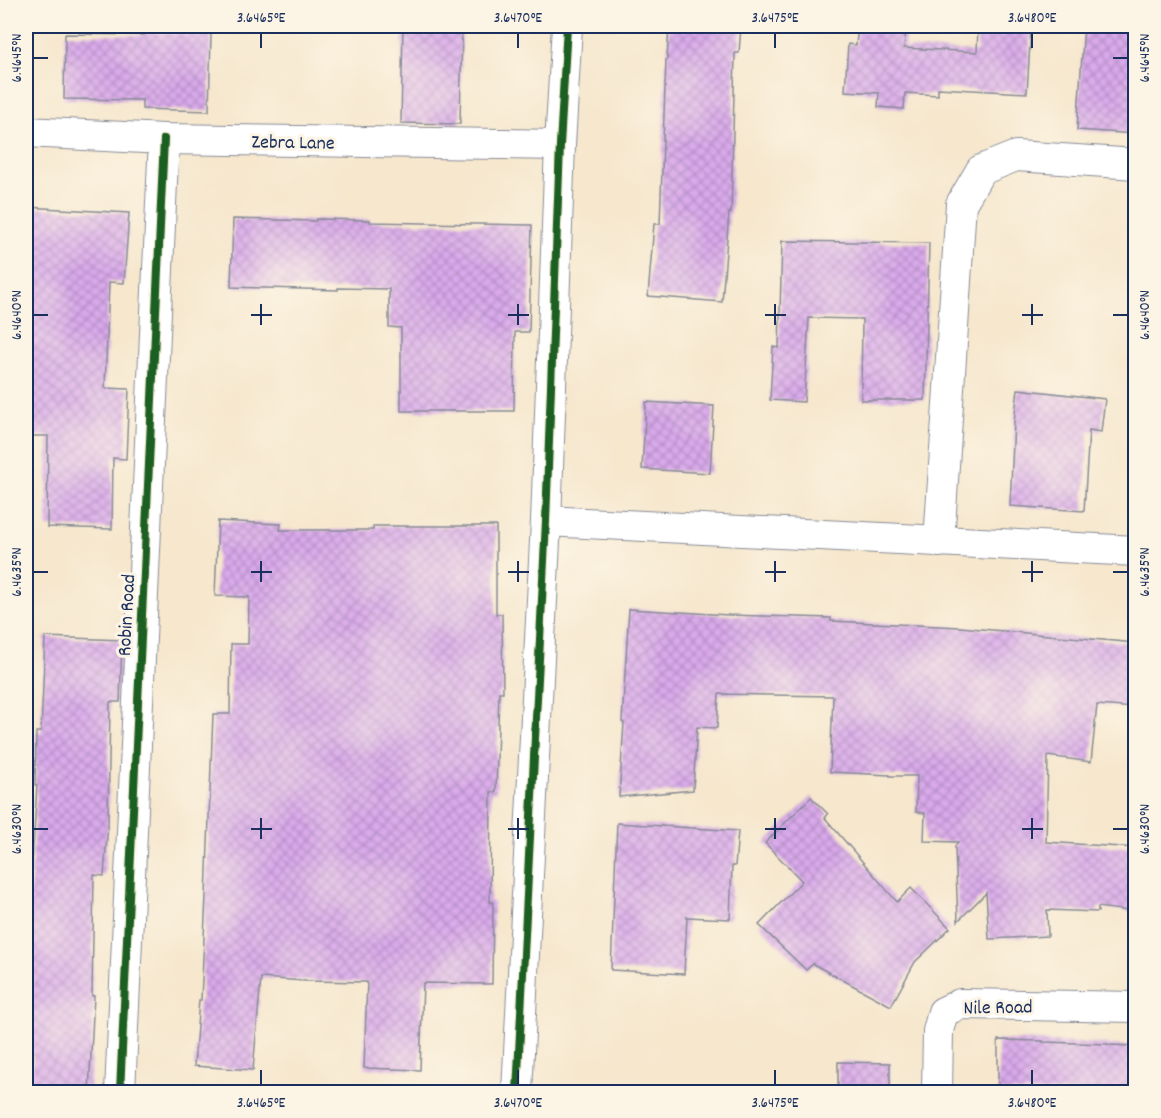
<svg xmlns="http://www.w3.org/2000/svg" width="1161" height="1118" viewBox="0 0 1161 1118" font-family="Dekko,sans-serif">
  <style>
    .building { fill: url(#building-cross-hatch) }
    .lines { fill: none; stroke-linecap: round; stroke-linejoin: round }
    .minor-casing { stroke: #888b96; stroke-width: 32 }
    .minor { stroke: #fff; stroke-width: 30 }
    .cycleway-casing { stroke: #fcf5e5; stroke-width: 11 }
    .cycleway { stroke: #1b5e20; stroke-width: 8 }
    .ticks { fill: none; stroke: #1b2f5e; stroke-width: 2 }
    .labels { text-anchor: middle; stroke-width: 6; stroke-linejoin: round; paint-order: stroke }
    .street-label { font-size: 20px; fill: #1b2f5e; stroke: #fcf5e5 }
    .neatline { fill: none; stroke: #1b2f5e; stroke-width: 2 }
    .ticks-label { font-size: 15px; text-anchor: middle; fill: #1b2f5e }
  </style>
  <defs>
    <pattern id="building-cross-hatch" width="8" height="8" patternUnits="userSpaceOnUse" patternTransform="scale(1.5)"><rect width="8" height="8" fill="#daaaeb"/><path d="M0 0l8 8M0 8l8-8" fill="none" stroke="#b08bc2"/></pattern>
  </defs>
  <rect width="100%" height="100%" fill="#fcf5e5"/>
  <filter id="ink" filterUnits="userSpaceOnUse"><feTurbulence type="fractalNoise" baseFrequency=".0167" numOctaves="2"/><feDisplacementMap in="SourceGraphic" scale="12" xChannelSelector="R" yChannelSelector="G"/><feConvolveMatrix kernelMatrix="1 2 1 2 8 2 1 2 1" color-interpolation-filters="sRGB"/></filter>
  <filter id="wash" filterUnits="userSpaceOnUse"><feTurbulence type="fractalNoise" baseFrequency=".008" numOctaves="4" result="noise"/><feDisplacementMap in="SourceGraphic" scale="24" xChannelSelector="R" yChannelSelector="G"/><feGaussianBlur stdDeviation="1.35" result="paint"/><feColorMatrix in="noise" values="0 0 0 0 0 0 0 0 0 0 0 0 0 0 0 0 0 1.4 0 .05"/><feComposite in="paint" operator="in"/></filter>
  <g filter="url(#wash)">
    <rect width="100%" height="100%" fill="#f6e7cd"/>
    <g id="blocks">
      <g class="building">
        <path d="M403,26H462L460,124L401,123Z"/>
        <path d="M669,26H741L739,53H735L731,213H729L722,302L648,296L654,224H660L666,60H667Z"/>
        <path d="M858,26H906L904,48L977,52L978,26H1031L1027,93L938,88V95L905,93L904,109L878,107L879,93L845,91L848,44L856,45Z"/>
        <path d="M1084,26H1133L1129,73L1136,74V134L1077,130Z"/>
        <path d="M144,32L211,34L209,111L142,109V100L64,99L65,34L144,35Z"/>
        <path d="M26,207L129,213L124,283L109,282L105,388L129,389L126,459L113,458L112,529L47,527L48,436H26Z"/>
        <path d="M233,219L316,221V219L370,220V222L532,225L529,332H515L514,411H401V328L389,327V289L338,288V290L231,287Z"/>
        <path d="M782,241L929,243L925,400H861L862,319L809,318L804,402L770,400L773,347L779,348Z"/>
        <path d="M1018,389L1105,399L1101,432L1089,430L1084,511L1010,506L1014,422Z"/>
        <path d="M646,402L714,406L710,473L642,469Z"/>
        <path d="M218,521L281,524L280,530H373V526H496V614H502L503,692H499L496,792H491L490,902H493L492,984L423,983L420,1070L364,1068L367,982L305,981L261,978L253,1070L194,1066L199,1000H201L206,896L213,714H230L231,644H248L249,597L215,596Z"/>
        <path d="M629,609L729,615L831,618V621L960,627L1136,643V708L1097,705L1091,762L1048,756L1046,842L1136,848V912L1098,907V912L1047,910L1048,936L989,939L986,893L958,921L955,846L958,842L924,841L925,813L916,812L917,776H890V775L830,772L833,696L719,694L717,728L697,727L693,790L619,797L624,723L622,722Z"/>
        <path d="M45,637L122,640L120,702H110L108,823L104,876L94,875L92,996H94L89,1092H31L33,1050L29,1049L33,964H26V895H30L37,785H35L36,732H41Z"/>
        <path d="M811,797L828,814L825,818L897,902L911,888L950,928L915,962L891,1006L813,964L806,970L759,925L802,881L765,843Z"/>
        <path d="M617,823L738,831L735,866H732L730,919L687,917L684,974L611,970Z"/>
        <path d="M998,1040L1043,1041V1042L1108,1044V1045L1136,1046V1092H998Z"/>
        <path d="M838,1062L890,1063V1092H838Z"/>
      </g>
    </g>
  </g>
  <g filter="url(#ink)">
    <use href="#blocks" fill-opacity="0" stroke="#888b96" stroke-width="1.5"/>
    <g class="lines">
      <defs>
        <g id="minor">
          <path d="M26,132L164,139L560,145"/>
          <path d="M546,521L1136,551"/>
          <path d="M939,542L961,204L981,170L1016,156L1136,164"/>
          <path d="M120,1092L164,139"/>
          <path d="M517,1092L546,521L560,145L567,26"/>
          <path d="M937,1092L938,1031L943,1012L960,1004L1136,1007"/>
        </g>
      </defs>
      <use href="#minor" class="minor-casing"/>
      <use href="#minor" class="minor"/>
      <defs>
        <g id="cycleway">
          <path d="M120,1092L164,139"/>
          <path d="M517,1092L546,521L560,145L567,26"/>
        </g>
      </defs>
      <use href="#cycleway" class="cycleway-casing"/>
      <use href="#cycleway" class="cycleway"/>
    </g>
  </g>
  <path class="ticks" d="M261,33V48M518,33V48M775,33V48M1032,33V48M33,58H48M1113,58H1128M261,304V325M518,304V325M775,304V325M1032,304V325M33,315H48M251,315H272M508,315H529M765,315H786M1022,315H1043M1113,315H1128M261,561V582M518,561V582M775,561V582M1032,561V582M33,572H48M251,572H272M508,572H529M765,572H786M1022,572H1043M1113,572H1128M261,818V839M518,818V839M775,818V839M1032,818V839M33,829H48M251,829H272M508,829H529M765,829H786M1022,829H1043M1113,829H1128M261,1070V1085M518,1070V1085M775,1070V1085M1032,1070V1085"/>
  <g class="labels">
    <g class="street-label">
      <text transform="translate(293 141) rotate(1)" y="7">Zebra Lane</text>
      <text transform="translate(125 615) rotate(-87)" y="7">Robin Road</text>
      <text transform="translate(998 1006) rotate(-1)" y="7">Nile Road</text>
    </g>
  </g>
  <rect width="1161" height="1118" fill="none" stroke="#fcf5e5" stroke-width="66"/>
  <rect x="33" y="33" width="1095" height="1052" class="neatline"/>
  <g class="ticks-label">
    <text x="261" y="22">3.6465°E</text>
    <text x="518" y="22">3.6470°E</text>
    <text x="775" y="22">3.6475°E</text>
    <text x="1032" y="22">3.6480°E</text>
    <text transform="translate(16 58) rotate(-90)" y="5">6.4645°N</text>
    <text transform="translate(1144 58) rotate(-90)" y="5">6.4645°N</text>
    <text transform="translate(16 315) rotate(-90)" y="5">6.4640°N</text>
    <text transform="translate(1144 315) rotate(-90)" y="5">6.4640°N</text>
    <text transform="translate(16 572) rotate(-90)" y="5">6.4635°N</text>
    <text transform="translate(1144 572) rotate(-90)" y="5">6.4635°N</text>
    <text transform="translate(16 829) rotate(-90)" y="5">6.4630°N</text>
    <text transform="translate(1144 829) rotate(-90)" y="5">6.4630°N</text>
    <text x="261" y="1107">3.6465°E</text>
    <text x="518" y="1107">3.6470°E</text>
    <text x="775" y="1107">3.6475°E</text>
    <text x="1032" y="1107">3.6480°E</text>
  </g>
</svg>
